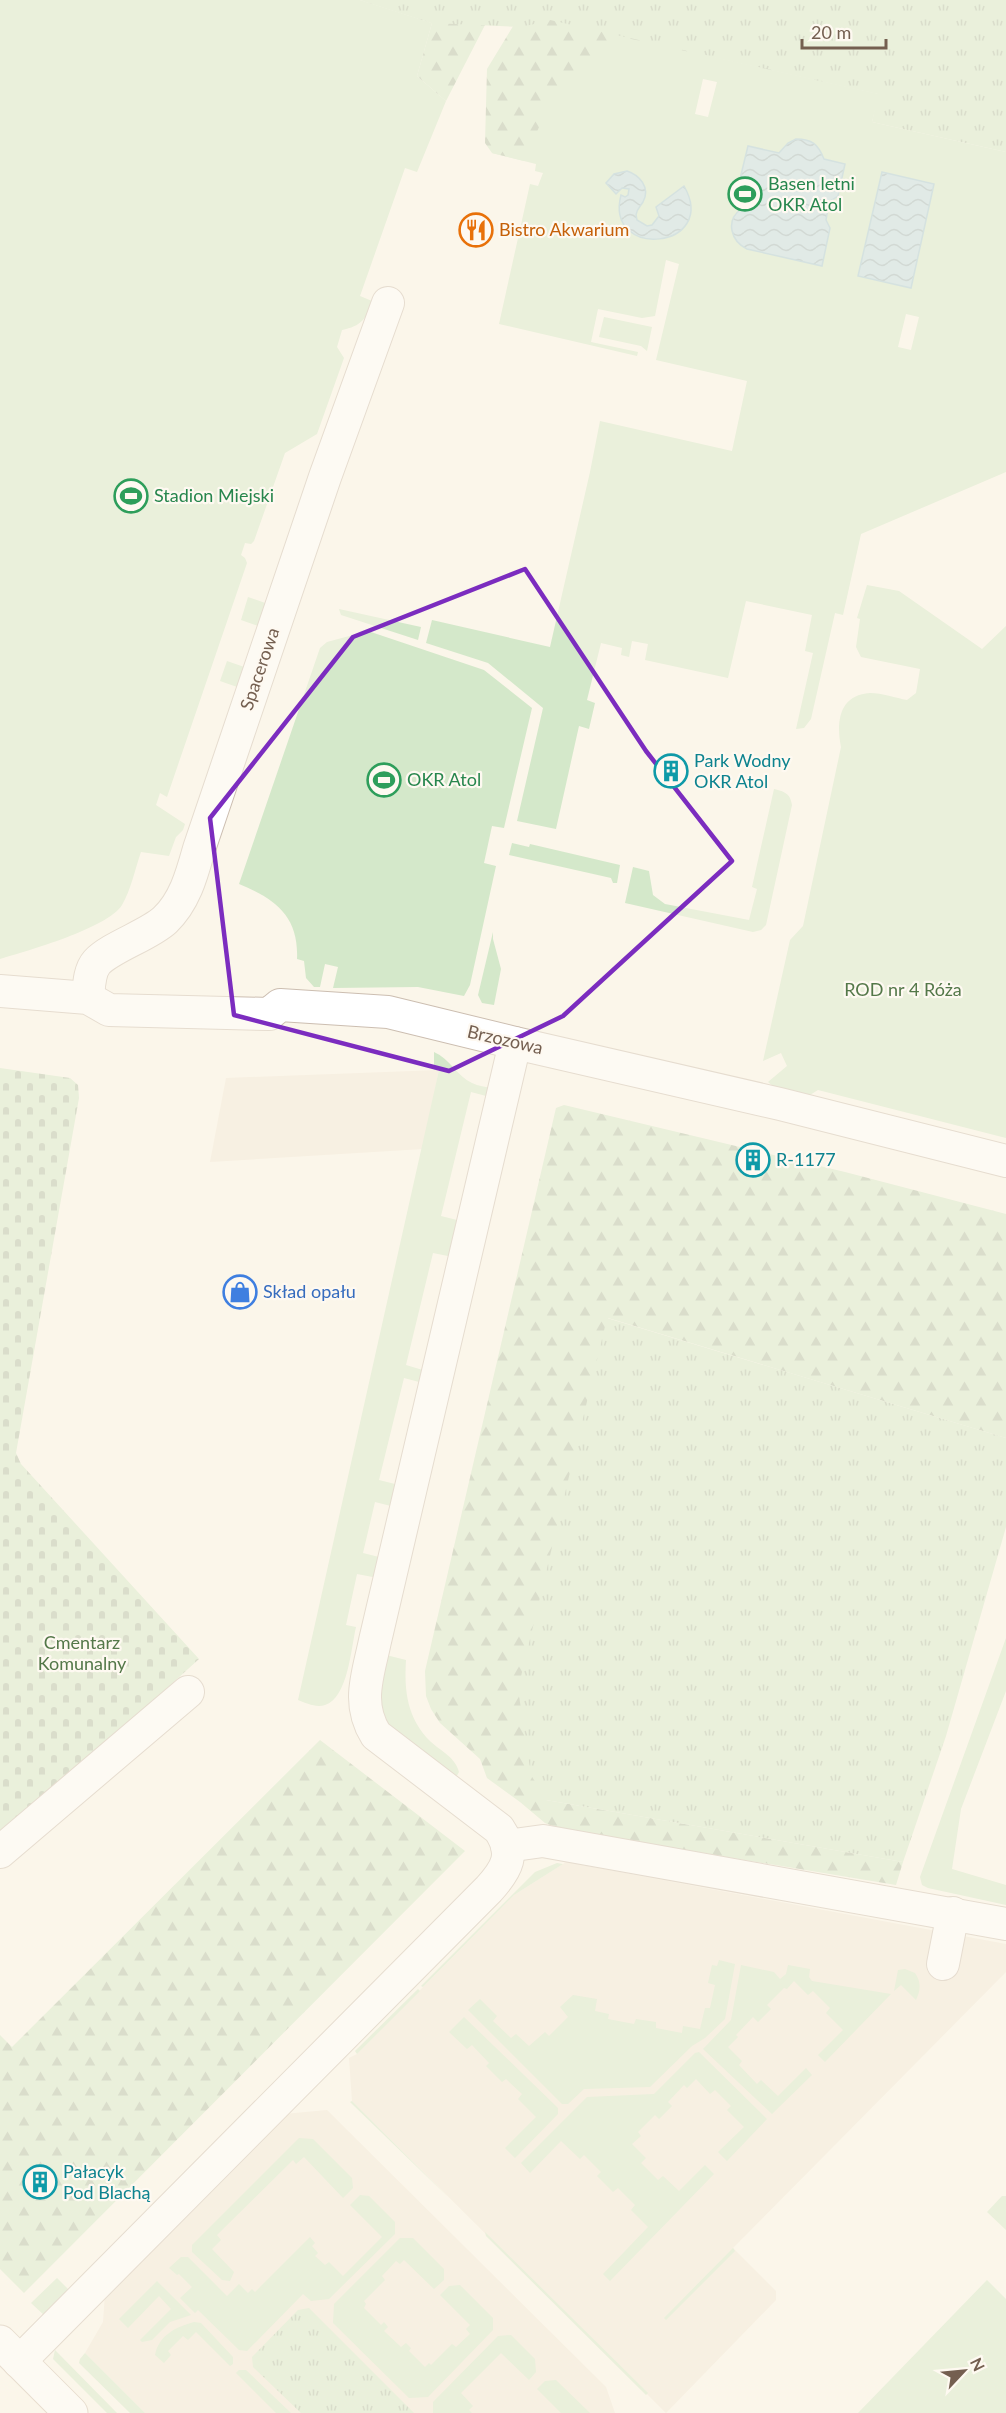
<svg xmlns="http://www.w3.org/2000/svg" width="1006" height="2413" viewBox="0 0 1006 2413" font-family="Lato,sans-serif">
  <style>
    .residential { fill: #f2e8d9 }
    .green { fill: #d4e8ca; fill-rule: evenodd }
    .forest { fill: url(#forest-firs) }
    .cemetery { fill: url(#cemetery-stones) }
    .park { fill: url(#park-tufts) }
    .water { fill: url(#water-waves); stroke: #a7cad4; stroke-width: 1.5 }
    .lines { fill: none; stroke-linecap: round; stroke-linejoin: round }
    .minor-casing { stroke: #ccbeb1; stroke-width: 34 }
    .secondary-casing { stroke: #cfbfaf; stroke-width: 35 }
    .minor { stroke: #fff; stroke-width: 32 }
    .secondary { stroke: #fff; stroke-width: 33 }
    .marked { fill: none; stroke: #7b2cbf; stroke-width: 4.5; stroke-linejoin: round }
    .labels { text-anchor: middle; stroke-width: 4.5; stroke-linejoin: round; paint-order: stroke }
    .leisure-label { font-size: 18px; fill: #27864d; stroke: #fef9f1; text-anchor: start }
    .food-label { font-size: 18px; fill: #c56008; stroke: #fef9f1; text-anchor: start }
    .street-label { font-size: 18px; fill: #745f50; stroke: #fef9f1 }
    .culture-label { font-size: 18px; fill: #0d838f; stroke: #fef9f1; text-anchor: start }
    .park-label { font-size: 18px; fill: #547849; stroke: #fef9f1 }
    .shop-label { font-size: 18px; fill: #366cbe; stroke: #fef9f1; text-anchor: start }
  </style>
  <defs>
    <pattern id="forest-firs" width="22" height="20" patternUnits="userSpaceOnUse" patternTransform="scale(1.5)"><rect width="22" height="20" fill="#d4e8ca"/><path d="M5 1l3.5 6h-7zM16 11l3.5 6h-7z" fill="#b1bfa6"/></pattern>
    <pattern id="cemetery-stones" width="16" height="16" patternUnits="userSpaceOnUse" patternTransform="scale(1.5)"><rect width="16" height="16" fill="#d4e8ca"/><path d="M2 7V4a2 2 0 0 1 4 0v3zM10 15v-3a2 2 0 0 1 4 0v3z" fill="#b1bfa6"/></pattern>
    <pattern id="park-tufts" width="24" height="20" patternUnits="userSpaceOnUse" patternTransform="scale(1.5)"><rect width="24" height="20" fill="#d4e8ca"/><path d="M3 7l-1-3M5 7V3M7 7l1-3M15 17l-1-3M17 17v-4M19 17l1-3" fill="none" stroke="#b1bfa6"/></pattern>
    <pattern id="water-waves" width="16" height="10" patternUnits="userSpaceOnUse" patternTransform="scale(1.5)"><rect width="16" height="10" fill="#c0dce3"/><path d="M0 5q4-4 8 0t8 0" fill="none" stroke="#a1b6ba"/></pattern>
  </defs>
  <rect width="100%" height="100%" fill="#fbf6ea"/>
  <g class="residential">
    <path d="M439,1070L423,1149L210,1162L226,1078Z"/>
    <path d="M566,1862L1006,1944V1972L733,2248L776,2291V2300L666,2413L352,2101L349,2058L357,2054L514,1895Z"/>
    <path d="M327,2110L606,2387L615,2413H145L85,2353L103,2322L105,2293L284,2114Z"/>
  </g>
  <g class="green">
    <path d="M0,0H360L432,23L417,76L446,101L417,172L405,168L360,296L372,301C367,319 361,326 342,330L337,347L344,358L317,434L285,453L254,541L251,544L245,543L241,555L245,558L247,563L167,797L160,793L156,805L185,824L183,830L176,837L169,856L141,852C135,869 131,890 122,905C108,928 27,951 0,959Z"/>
    <path d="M550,20L879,94L872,122L1006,152V472L861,534L843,615L835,613L811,719L804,728L796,729L813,653L805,651L812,615L746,601L728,678L645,660L648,644L632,641L629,657L621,655L622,648L601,643L587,700L595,703L589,729L579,726L556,829L517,821L543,708L488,663L426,643L432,620L550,647L590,472L600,421L732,451L747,381L656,360L679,264L666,260L655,316L642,318L598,309L591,342L638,352L637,356L499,324L530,184L538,186L543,173L535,171L536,164L492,153L522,27ZM703,79L717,82L708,117L695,114ZM906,314L919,317L911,350L898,347Z"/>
    <path d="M604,317L652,327L647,351L641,346L599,337Z"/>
    <path d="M867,585L899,591L982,649L1006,626V1138L818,1090L805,1098L779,1091L768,1082L787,1066L781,1053L763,1061L790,940L803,926L841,747C836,722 839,695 870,693C882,693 896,698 907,700L916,693L920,669L861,657L856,647L860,619L857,618Z"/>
    <path d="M248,597L268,604L261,627L241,620Z"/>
    <path d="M339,609L421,627L418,640L341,615Z"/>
    <path d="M368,631L484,670L532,708L504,828L492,826L484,863L496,866L470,985L464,996L418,987L333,988L338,967L325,964L320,987H314L306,978L304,961L297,959C299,916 275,899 239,884L320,648L327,642Z"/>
    <path d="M227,661L247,668L240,688L220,681Z"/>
    <path d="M774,789C785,792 790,793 792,805L766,925L761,930L753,932L625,903L633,867L649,871L653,895L665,904L749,920L757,889L752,887Z"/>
    <path d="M512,843L529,847L530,844L620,865L617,883H613L611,878L509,855Z"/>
    <path d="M493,932V939L501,969L494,1005L482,1003L478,995Z"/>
    <path d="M434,1052C450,1059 457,1076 472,1083C478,1086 486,1087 492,1088L490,1097L471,1092L441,1216L461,1221L453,1257L433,1253L406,1365L426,1371L423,1383L404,1378L379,1480L399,1485L395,1507L375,1502L363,1553L383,1558L378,1578L357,1574L346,1625L356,1627C351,1648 348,1698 325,1705C316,1708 306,1703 298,1700L439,1070H434Z"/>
    <path d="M1006,1638V1691L961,1809L952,1869L1006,1885V1905L928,1888L922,1885L920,1877Z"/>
    <path d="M386,1655L406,1660C404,1691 407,1719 431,1742C442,1752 455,1757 459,1772L455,1779L387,1724C377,1700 381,1679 386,1655Z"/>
    <path d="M557,1863L563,1864L514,1895L423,1987L421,1986L535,1872Z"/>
    <path d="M719,1960L735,1964L725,2019L705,2038L692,2046L650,2087L584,2089L568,2104H562L468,2010L480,1999L497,2016L493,2021L511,2038L516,2034L529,2046L545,2032L549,2036L568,2017L560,2007L573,1995L597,1999L595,2011L609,2014L608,2019L634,2024L636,2019L656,2022V2028L682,2033L683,2026L700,2029L705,2008H710L715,1985L708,1983L712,1965L717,1966Z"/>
    <path d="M741,1965L774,1972L780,1979L786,1974L788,1965L810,1969L809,1977L812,1981L891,1994L825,2062L818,2055L843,2030L826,2013L830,2008L813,1991L808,1995L794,1981L787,1989L784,1988L767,2005L771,2009L758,2022L753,2017L736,2035L738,2037L728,2047L742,2061L739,2065L757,2084L761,2080L778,2096L806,2068L812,2075L772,2114L703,2049L731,2020Z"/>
    <path d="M905,1969L915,1973C921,1982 921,1990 916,2000L901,1985L894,1991L898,1970Z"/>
    <path d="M418,1989L420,1991L357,2054L355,2051Z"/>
    <path d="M464,2017L558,2108V2114L515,2158L505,2148L536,2117L518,2099L522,2094L506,2079L502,2082L486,2066L489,2063L472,2045L467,2049L449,2032Z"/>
    <path d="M699,2052L767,2119L727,2161L718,2152L744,2127L727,2110L731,2106L715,2090L710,2094L696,2079L687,2088L684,2085L668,2102L672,2106L659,2119L655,2115L638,2132L641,2136L632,2144L646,2158L641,2163L658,2180L663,2176L679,2191L705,2165L714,2174L610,2281L603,2274L648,2227L631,2210L635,2205L618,2188L613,2192L597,2176L601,2172L584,2155L580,2159L561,2141L530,2173L521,2163L587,2097L654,2094L695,2053Z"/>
    <path d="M352,2101L448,2197L350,2102Z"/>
    <path d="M299,2138L313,2139L352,2178L353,2188L343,2198L304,2157L296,2164L293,2160L217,2235L221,2240L212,2249L234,2272L230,2281L222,2280L192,2252V2245Z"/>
    <path d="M360,2195L369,2196L395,2222V2234L329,2299L311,2301L303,2294L247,2351L239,2350L198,2310L195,2313L180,2298L192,2287L179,2274L177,2275L169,2268L181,2257H188L227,2296L239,2284L248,2293L252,2289L255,2292L310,2237L315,2243L312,2246L318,2253L315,2256L325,2265L329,2262L343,2276L382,2237L350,2205Z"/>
    <path d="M1002,2196H1006V2230L987,2212Z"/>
    <path d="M485,2232L648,2393L646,2395L486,2236Z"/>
    <path d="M400,2238H413L444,2269V2280L434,2289L404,2260L400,2264L396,2261L382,2276L385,2280L364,2301L366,2304L364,2308L381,2325L384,2322L388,2327L384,2331L401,2347L406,2343L411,2348L409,2351L425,2367L429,2363L431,2365L452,2344L456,2347L470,2334L466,2329L470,2325L440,2295L449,2286L460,2285L493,2318V2330L428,2397L409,2398L333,2323L334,2304Z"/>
    <path d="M733,2248L735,2251L666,2320L664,2318Z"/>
    <path d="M57,2278L70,2291L45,2316L31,2303Z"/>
    <path d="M987,2280L1006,2299V2413H858Z"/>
    <path d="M157,2281L191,2315L170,2322L152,2340L142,2342L140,2340L171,2309L159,2296L128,2328L119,2319Z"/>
    <path d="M194,2322L201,2323L233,2357V2364L230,2366L196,2332L188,2340L183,2336L168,2351L171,2355L164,2363L155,2355C159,2335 176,2327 194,2322Z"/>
    <path d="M511,2335L535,2359L536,2372L529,2380L501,2353L461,2393L473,2406L469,2410L472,2413H433V2402L498,2336Z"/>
    <path d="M55,2350L117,2413H107L53,2359Z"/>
    <path d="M85,2353L145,2413H130L79,2363L80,2359Z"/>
    <path d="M239,2370H246L291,2413H276L236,2373Z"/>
    <path d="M556,2380L590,2413H561L537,2389L545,2381Z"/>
  </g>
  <g class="forest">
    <path d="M360,0L485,25L446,101L417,76L432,23Z"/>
    <path d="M526,5L879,94L627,38L573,71L543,118L524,161L492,153L485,143L487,69Z"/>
    <path d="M564,1105L845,1172L1006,1214V1438L608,1318L546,1800L903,1862L896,1885L563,1830L545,1823L520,1802L487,1778L480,1759L440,1723L431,1709L426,1696L425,1671L556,1108Z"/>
    <path d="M320,1740L465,1851L24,2293L0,2269V2035L12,2047Z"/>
  </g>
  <path class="cemetery" d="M0,1068L70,1078L78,1085L79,1098L16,1453L21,1464L199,1659L0,1840Z"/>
  <g class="park">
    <path d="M360,0H1006V152L872,122L878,94L550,20L522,27L432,23Z"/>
    <path d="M607,1318L1006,1438V1527L946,1736L903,1862L546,1800L531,1775L518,1689Z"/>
    <path d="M309,2308L414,2413H301L253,2367L252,2357L298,2310Z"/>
  </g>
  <g class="water">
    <path d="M796,139C812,139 818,144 824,159L845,164L838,196L829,202L826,220L830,228L822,266L747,249C731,241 725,221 741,209C748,205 753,206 757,199L754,187L739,183L748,146L779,153L788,143Z"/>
    <path d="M627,171C639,175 651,187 643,202C640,207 637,208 636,215L637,220L647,226L652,225L659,216L656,207L684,186C720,249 604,261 621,195L625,197L628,195L629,189L622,188L616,194L606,183L614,174Z"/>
    <path d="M882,172L934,184L911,288L858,276Z"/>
  </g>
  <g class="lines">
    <defs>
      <g id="minor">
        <path d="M0,991L88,998L109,1010L269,1014L280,1005L388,1012L515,1043L780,1104L1006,1161"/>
        <path d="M88,998C89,986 89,971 97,962C111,947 149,935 165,920C185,901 192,874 199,849L325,477L388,303"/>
        <path d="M507,1846L543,1841L1006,1924"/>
        <path d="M0,1852L188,1692"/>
        <path d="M943,1964L953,1913"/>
        <path d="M19,2362L489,1889C507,1869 516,1854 499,1829L376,1735C356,1703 368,1675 375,1641L515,1043"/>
      </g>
      <path id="secondary" d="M0,2342L71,2413"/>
    </defs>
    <use href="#minor" class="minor-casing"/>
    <use href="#secondary" class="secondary-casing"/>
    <use href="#minor" class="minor"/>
    <use href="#secondary" class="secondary"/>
  </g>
  <path d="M0 0H1006V2413H0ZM525,569L646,751L732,861L563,1016L449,1071L234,1015L210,818L353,637Z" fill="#fbf6ea" fill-opacity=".55" fill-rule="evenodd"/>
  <path class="marked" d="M525,569L646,751L732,861L563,1016L449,1071L234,1015L210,818L353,637Z"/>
  <defs>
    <symbol id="stadium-ring" viewBox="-11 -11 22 22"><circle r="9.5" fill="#fef9f1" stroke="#2e9e5b" stroke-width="1.5"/><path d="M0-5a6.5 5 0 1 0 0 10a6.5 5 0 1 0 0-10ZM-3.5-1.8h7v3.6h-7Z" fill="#2e9e5b"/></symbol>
    <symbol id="restaurant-ring" viewBox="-11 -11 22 22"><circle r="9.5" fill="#fef9f1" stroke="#e8710a" stroke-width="1.5"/><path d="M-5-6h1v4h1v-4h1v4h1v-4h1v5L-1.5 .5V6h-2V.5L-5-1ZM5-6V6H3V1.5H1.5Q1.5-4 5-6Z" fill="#e8710a"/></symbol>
    <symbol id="building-ring" viewBox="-11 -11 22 22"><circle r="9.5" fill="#fef9f1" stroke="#0f9aa8" stroke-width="1.5"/><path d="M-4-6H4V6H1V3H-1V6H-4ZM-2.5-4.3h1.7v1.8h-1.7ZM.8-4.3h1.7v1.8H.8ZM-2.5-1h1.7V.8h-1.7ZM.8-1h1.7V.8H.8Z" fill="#0f9aa8"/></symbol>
    <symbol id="shop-ring" viewBox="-11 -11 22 22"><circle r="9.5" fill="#fef9f1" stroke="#3f7fe0" stroke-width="1.5"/><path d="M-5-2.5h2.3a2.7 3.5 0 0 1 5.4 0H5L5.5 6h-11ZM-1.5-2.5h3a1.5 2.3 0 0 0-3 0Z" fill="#3f7fe0"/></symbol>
  </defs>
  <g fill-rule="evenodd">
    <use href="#stadium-ring" x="726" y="175" width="38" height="38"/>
    <use href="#restaurant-ring" x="457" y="211" width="38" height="38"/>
    <use href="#stadium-ring" x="112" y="477" width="38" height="38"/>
    <use href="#building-ring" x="652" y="752" width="38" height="38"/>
    <use href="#stadium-ring" x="365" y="761" width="38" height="38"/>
    <use href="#building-ring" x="734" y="1141" width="38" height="38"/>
    <use href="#shop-ring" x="221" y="1273" width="38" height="38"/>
    <use href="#building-ring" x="21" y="2163" width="38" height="38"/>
  </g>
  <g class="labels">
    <g class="leisure-label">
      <text x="768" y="190">Basen letni<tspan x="768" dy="21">OKR Atol</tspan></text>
      <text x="154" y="502">Stadion Miejski</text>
      <text x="407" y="786">OKR Atol</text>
    </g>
    <g class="food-label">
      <text x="499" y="236">Bistro Akwarium</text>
    </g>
    <g class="street-label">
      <text transform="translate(260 669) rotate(-71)" y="6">Spacerowa</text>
      <text transform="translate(505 1040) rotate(13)" y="6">Brzozowa</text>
    </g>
    <g class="culture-label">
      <text x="694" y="767">Park Wodny<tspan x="694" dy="21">OKR Atol</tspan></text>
      <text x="776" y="1166">R-1177</text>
      <text x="63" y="2178">Pałacyk<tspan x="63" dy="21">Pod Blachą</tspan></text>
    </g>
    <g class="park-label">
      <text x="903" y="996">ROD nr 4 Róża</text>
      <text x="82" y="1649">Cmentarz<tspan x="82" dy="21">Komunalny</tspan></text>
    </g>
    <g class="shop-label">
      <text x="263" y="1298">Skład opału</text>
    </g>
  </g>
  <g transform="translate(964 2371) rotate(64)" stroke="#fef9f1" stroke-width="4.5" paint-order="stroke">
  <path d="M0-4.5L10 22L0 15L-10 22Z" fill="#745f50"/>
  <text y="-9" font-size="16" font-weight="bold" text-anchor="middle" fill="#745f50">N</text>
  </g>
  <path d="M802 39v9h84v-9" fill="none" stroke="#745f50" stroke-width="3"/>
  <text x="811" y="39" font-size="18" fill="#745f50" stroke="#fef9f1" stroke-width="4.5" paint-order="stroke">20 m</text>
</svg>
